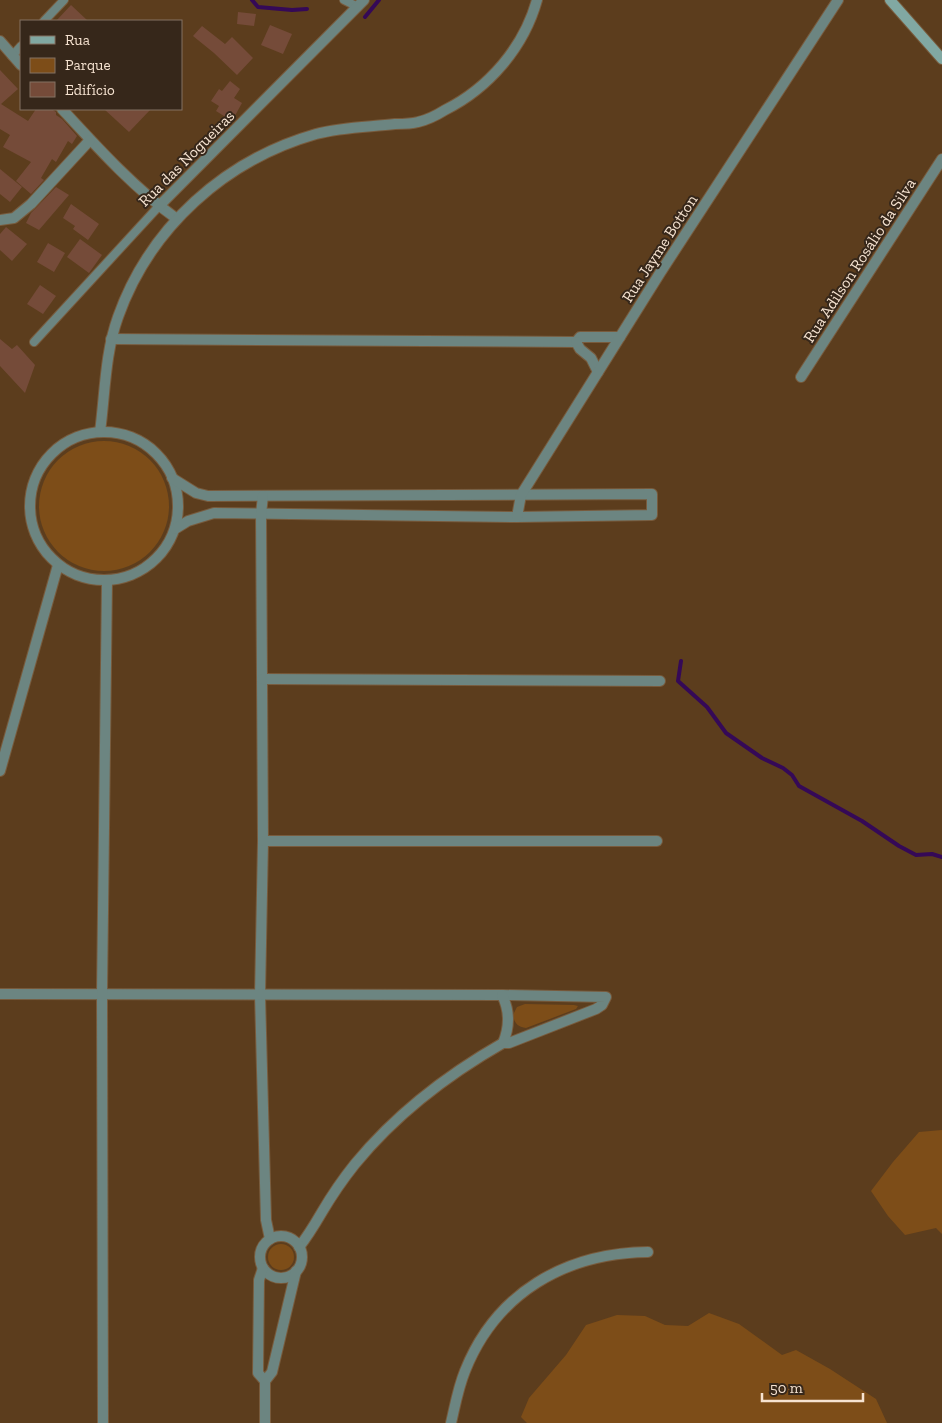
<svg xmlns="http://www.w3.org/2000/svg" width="942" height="1423" viewBox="0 0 942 1423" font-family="'Zilla Slab',serif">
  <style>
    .green { fill: #7d4d18 }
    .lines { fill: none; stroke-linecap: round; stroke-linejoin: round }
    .stream { stroke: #350957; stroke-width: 4 }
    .building { fill: #754b39 }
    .lane-casing { stroke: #785b3d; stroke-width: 10 }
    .street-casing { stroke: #785b3d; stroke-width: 12 }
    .secondary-casing { stroke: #785b3d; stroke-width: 12 }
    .lane { stroke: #6c8581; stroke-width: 8 }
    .street { stroke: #6c8581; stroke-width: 10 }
    .secondary { stroke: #81a8a2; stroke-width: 10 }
    .labels { text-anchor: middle; stroke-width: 4; stroke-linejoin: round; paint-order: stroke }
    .street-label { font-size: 16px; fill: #f6e3d1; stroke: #36271a }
  </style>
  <rect width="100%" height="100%" fill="#5c3d1d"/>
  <g class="green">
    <circle cx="104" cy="506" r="65"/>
    <path d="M525,1004L574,1005L578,1006L576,1009L526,1028C518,1027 514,1023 513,1015L517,1007Z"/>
    <path d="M942,1130V1234L936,1228L905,1235L888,1216L871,1191L893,1162L919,1132Z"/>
    <circle cx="281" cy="1257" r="13"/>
    <path d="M709,1313L739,1324L782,1355L796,1350L830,1369L876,1399L887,1423H527L521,1417L529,1398L566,1355L586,1325L617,1315L645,1316L665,1325L688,1326Z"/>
  </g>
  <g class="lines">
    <g class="stream">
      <path d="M252,0L258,7L292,10L307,9"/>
      <path d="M365,17L379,0"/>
      <path d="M681,661L678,681L707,707L726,733L762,758L783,768L792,775L799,786L862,821L899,846L916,855L932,854L942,857"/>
    </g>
  </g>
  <g class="building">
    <path d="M71,5L88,21H56Z"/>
    <path d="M238,12L256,14L254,26L237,24Z"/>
    <path d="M270,25L292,34L283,54L261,45Z"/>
    <path d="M202,26L225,44L232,37L253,58L237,75L214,53L193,36Z"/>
    <path d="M0,70L18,89L1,104L28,121L36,109H51L56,112V115L62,119L77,136L72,144L68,141L56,162L52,159L41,178L44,180L31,194L16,181L31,162L3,147L10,135L0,129Z"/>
    <path d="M230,81L240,89L234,98L242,103L232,121L216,111L219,106L211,101L219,89L222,91Z"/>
    <path d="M104,109H151L129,132Z"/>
    <path d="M0,169L22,187L10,202L0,194Z"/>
    <path d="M56,187L69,195L39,230L26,223L31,213Z"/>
    <path d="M71,204L99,224L88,240L73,229L75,226L63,218Z"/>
    <path d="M6,227L27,244L12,261L0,250V234Z"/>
    <path d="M80,239L102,255L89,273L67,257Z"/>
    <path d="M48,243L65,253L54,272L37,262Z"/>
    <path d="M40,285L56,296L43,314L27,304Z"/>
    <path d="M0,339L12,349L17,345L35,365L25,393L0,366Z"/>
  </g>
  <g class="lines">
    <defs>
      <g id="lane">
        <path d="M344,0L358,7"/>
        <path d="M44,21L64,0"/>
        <path d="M12,56L21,46"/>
        <path d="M34,342L159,206"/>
      </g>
      <g id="street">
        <path d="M0,41L21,65"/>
        <path d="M62,109C97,147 134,188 177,219"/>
        <path d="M159,206L364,0"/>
        <path d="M0,220L14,218L31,204L90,140"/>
        <path d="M111,339L576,342L580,337H620"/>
        <path d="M576,342L580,349L591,358L598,372"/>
        <path d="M801,377L942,159"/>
        <circle cx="104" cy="506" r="74"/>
        <path d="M100,432C105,394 105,353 118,317C150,227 225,160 316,134C342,127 369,127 395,124C402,124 411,124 418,122C427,120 437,115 445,110C489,88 524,47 537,0"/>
        <path d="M172,478L196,493L208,496L652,494V515L517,517L214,513L188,521L175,529"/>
        <path d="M263,496L261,514L263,841L260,995L266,1220L270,1239"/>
        <path d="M517,517L521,495L660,273L838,0"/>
        <path d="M262,679L660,681"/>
        <path d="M0,771L58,565"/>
        <path d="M263,841H657"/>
        <path d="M0,994L502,995L606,997L602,1005L596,1009L509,1043H503C447,1075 396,1114 355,1164C343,1179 332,1195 322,1212C315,1224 308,1236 299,1247"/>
        <path d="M502,995C510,1011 510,1026 503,1043"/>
        <circle cx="281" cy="1257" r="21"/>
        <path d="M263,1268L259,1280L258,1373L265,1381"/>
        <path d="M103,1423L102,994L107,580"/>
        <path d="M265,1423V1381L272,1372L296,1271"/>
        <path d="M451,1423C455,1406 458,1388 465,1371C496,1293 565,1253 648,1252"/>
      </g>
      <path id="secondary" d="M890,0L942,59"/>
    </defs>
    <use href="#lane" class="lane-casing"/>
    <use href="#street" class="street-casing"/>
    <use href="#secondary" class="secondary-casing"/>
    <use href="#lane" class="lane"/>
    <use href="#street" class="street"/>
    <use href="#secondary" class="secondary"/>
  </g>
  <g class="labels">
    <g class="street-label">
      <text transform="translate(186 158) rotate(-45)" y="6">Rua das Nogueiras</text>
      <text transform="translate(659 248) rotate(-57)" y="6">Rua Jayme Botton</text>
      <text transform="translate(859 260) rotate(-57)" y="6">Rua Adilson Rosálio da Silva</text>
    </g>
  </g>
  <rect x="20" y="20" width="162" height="90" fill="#36271a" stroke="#837263"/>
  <rect x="30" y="36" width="25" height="8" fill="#81a8a2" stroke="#837263"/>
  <text x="65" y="45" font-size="15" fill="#f6e3d1">Rua</text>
  <rect x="30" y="58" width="25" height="15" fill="#7d4d18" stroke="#837263"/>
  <text x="65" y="70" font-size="15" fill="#f6e3d1">Parque</text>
  <rect x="30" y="82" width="25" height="15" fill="#754b39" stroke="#837263"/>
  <text x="65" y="95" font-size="15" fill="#f6e3d1">Edifício</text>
  <path d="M762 1393v8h101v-8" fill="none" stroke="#f6e3d1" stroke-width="2.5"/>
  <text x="770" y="1393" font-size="15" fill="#f6e3d1" stroke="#36271a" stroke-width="4" paint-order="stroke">50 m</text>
</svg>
